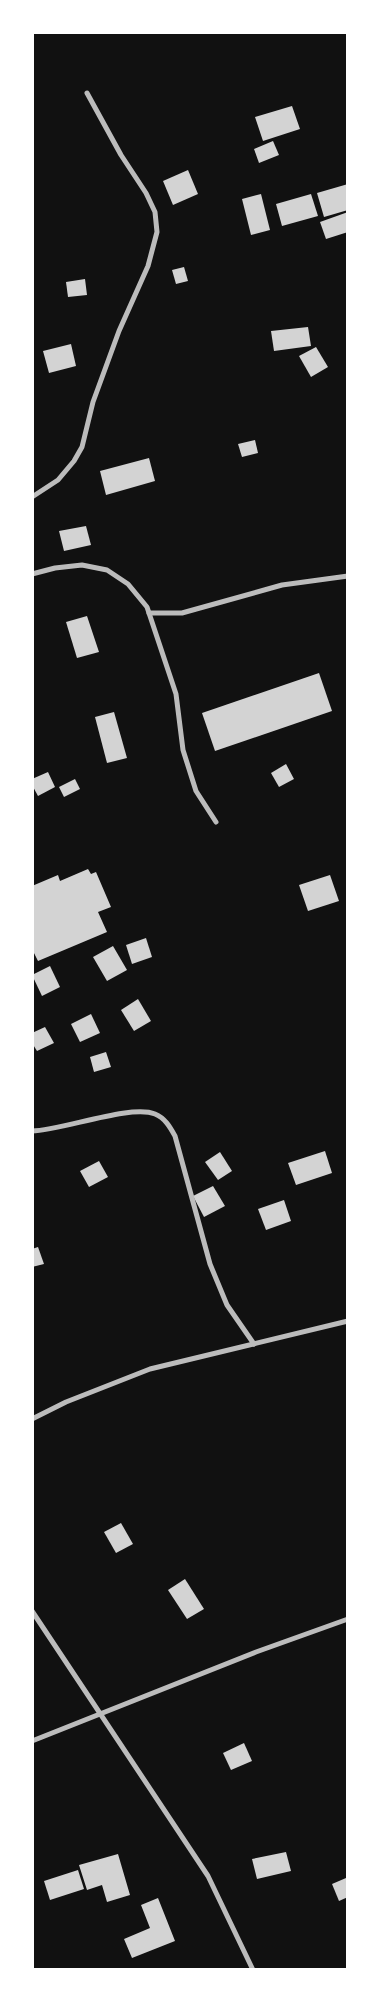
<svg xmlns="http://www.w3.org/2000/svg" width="380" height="2002" viewBox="0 0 380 2002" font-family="'Nunito Sans',sans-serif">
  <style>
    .building { fill: #d3d3d3 }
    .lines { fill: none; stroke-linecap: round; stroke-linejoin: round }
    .minor { stroke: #bcbcbc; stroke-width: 5 }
  </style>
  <rect width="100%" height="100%" fill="#111"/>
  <g class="building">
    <path d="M292,106L300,129L263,141L255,117Z"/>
    <path d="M273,141L279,155L259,163L254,149Z"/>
    <path d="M188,170L198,194L173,205L163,181Z"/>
    <path d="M348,184V210L324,217L317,193Z"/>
    <path d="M261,194L270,230L251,235L242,199Z"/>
    <path d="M311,194L318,216L282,226L276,204Z"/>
    <path d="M348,212V232L326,239L320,222Z"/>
    <path d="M184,267L188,281L176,284L172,270Z"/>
    <path d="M85,279L87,295L68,297L66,282Z"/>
    <path d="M308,327L311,346L274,351L271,331Z"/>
    <path d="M71,344L76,366L49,373L43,351Z"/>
    <path d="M316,347L328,367L311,377L299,356Z"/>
    <path d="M255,440L258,453L242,457L238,444Z"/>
    <path d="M149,458L155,481L106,495L100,471Z"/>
    <path d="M86,526L91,545L64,551L59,531Z"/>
    <path d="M87,616L99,652L77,658L66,622Z"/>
    <path d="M319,673L332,711L215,751L202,713Z"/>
    <path d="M114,712L127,758L107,763L95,717Z"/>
    <path d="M286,764L294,779L279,787L271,773Z"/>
    <path d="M48,772L55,787L38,796L32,785V779Z"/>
    <path d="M75,779L80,789L64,797L59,787Z"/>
    <path d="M88,869L91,874L96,872L111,907L98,912L107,932L38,961L32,949V886L58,875L60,881Z"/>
    <path d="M330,875L339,901L308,911L299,885Z"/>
    <path d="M146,938L152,957L132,964L126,945Z"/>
    <path d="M113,946L127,970L107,981L93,957Z"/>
    <path d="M50,966L60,987L42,996L32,975Z"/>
    <path d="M138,999L151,1021L134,1031L121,1010Z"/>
    <path d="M91,1014L100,1033L80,1042L71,1024Z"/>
    <path d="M45,1027L54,1043L37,1051L32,1043V1033Z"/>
    <path d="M106,1052L111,1067L94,1072L90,1057Z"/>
    <path d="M325,1151L332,1173L296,1185L288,1163Z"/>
    <path d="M220,1152L232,1171L218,1180L205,1162Z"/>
    <path d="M99,1161L108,1177L89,1187L80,1171Z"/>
    <path d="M213,1186L225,1206L204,1217L193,1196Z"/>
    <path d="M284,1200L291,1221L266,1230L258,1209Z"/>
    <path d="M38,1247L44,1264L32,1267V1249Z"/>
    <path d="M121,1523L133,1544L116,1553L104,1532Z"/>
    <path d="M185,1579L204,1609L187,1619L168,1590Z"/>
    <path d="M244,1743L252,1761L231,1770L223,1753Z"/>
    <path d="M286,1852L291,1871L257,1879L252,1859Z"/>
    <path d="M118,1854L130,1895L107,1902L102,1885L87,1890L79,1865Z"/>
    <path d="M78,1870L84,1889L50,1900L44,1881Z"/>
    <path d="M346,1878L348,1897L339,1901L332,1884Z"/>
    <path d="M158,1898L175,1941L132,1958L124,1939L150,1928L141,1905Z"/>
  </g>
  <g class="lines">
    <g class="minor">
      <path d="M32,497L58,480L74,461L82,447L93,402L119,331L148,266L157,232L155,212L146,193L121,155L87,93"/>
      <path d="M32,574L55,568L82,565L107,570L128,584L147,607L176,694L183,750L196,791L216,822"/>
      <path d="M149,613H182L282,585L348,576"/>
      <path d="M32,1131C63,1130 131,1104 155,1114C165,1118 170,1127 175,1136L210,1264L227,1305L254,1344"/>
      <path d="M32,1419L66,1402L150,1369L348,1321"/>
      <path d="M32,1611L208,1876L253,1970"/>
      <path d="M32,1741L256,1652L348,1619"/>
    </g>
  </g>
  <rect width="380" height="2002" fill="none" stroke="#ffffff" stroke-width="68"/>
</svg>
